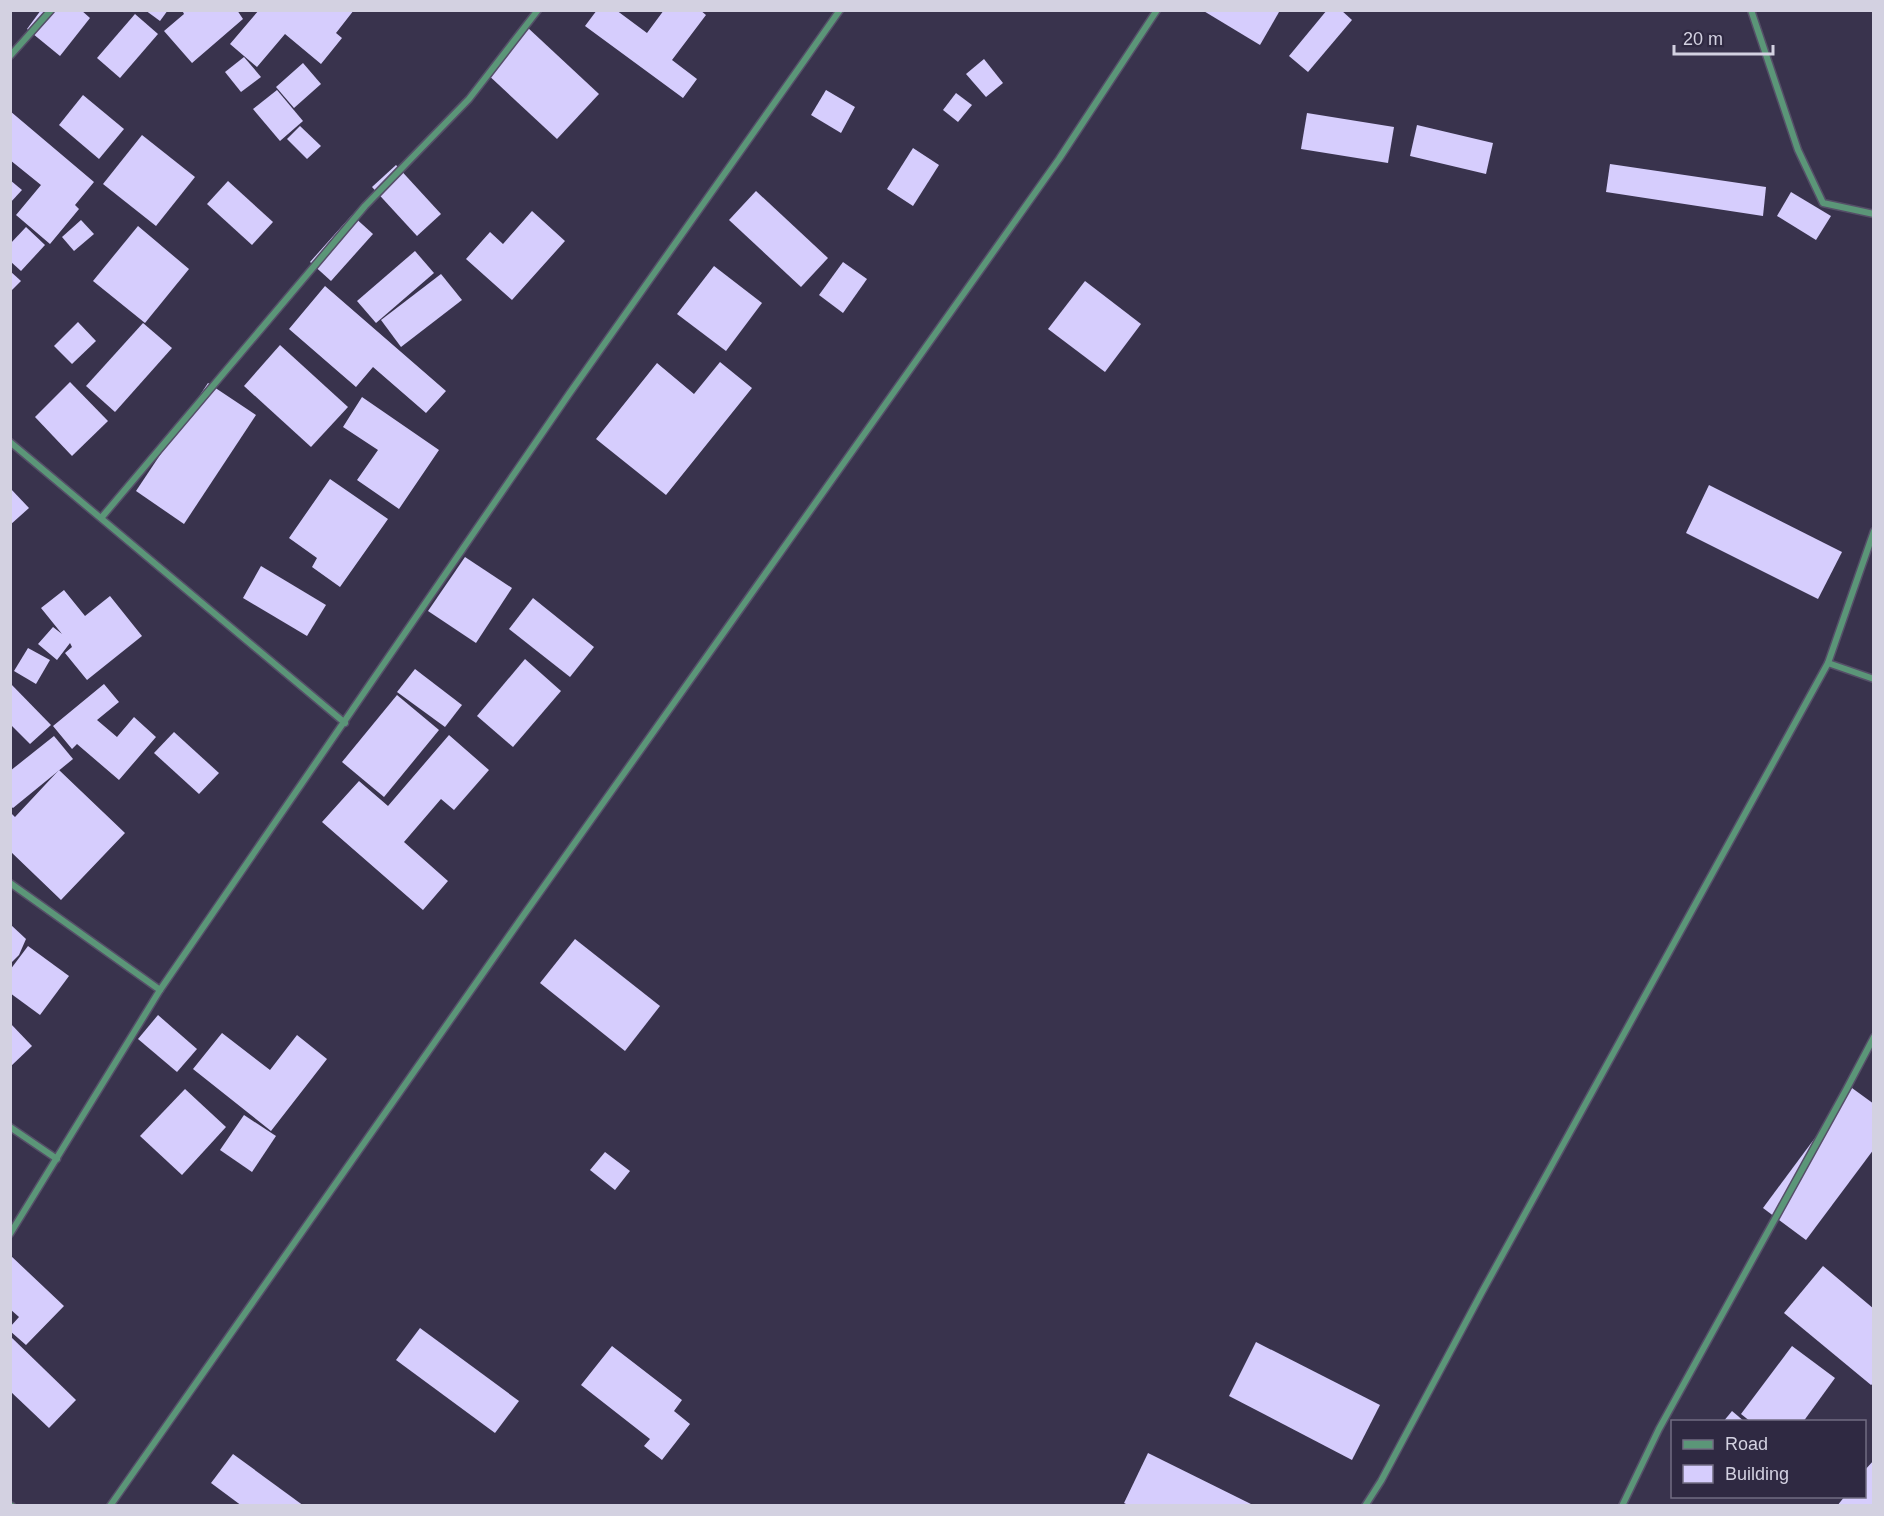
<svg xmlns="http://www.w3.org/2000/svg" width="1884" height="1516" viewBox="0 0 1884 1516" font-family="Arial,sans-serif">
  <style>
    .building { fill: #d6cdfd }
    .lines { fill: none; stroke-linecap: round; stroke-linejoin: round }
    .minor-casing { stroke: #554f68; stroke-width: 9 }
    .minor { stroke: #5b9678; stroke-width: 6 }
  </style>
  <rect width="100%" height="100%" fill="#39334d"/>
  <g class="building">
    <path d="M41,10H81L90,18L60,56L27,29Z"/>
    <path d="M145,10H168L160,21Z"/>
    <path d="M182,10H237L243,19L192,63L164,31L184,14Z"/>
    <path d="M259,10H354L336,33L342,38L321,64L285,34L257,67L230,44Z"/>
    <path d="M597,10H616L647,33L664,10H700L706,15L672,60L697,79L683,98L585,26Z"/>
    <path d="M1202,10H1277L1279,12L1260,45Z"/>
    <path d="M1327,10H1341L1352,20L1308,72L1289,56Z"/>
    <path d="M135,14L158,34L120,78L97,58Z"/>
    <path d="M527,27L599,94L557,139L485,72Z"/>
    <path d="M244,57L261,77L241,92L225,72Z"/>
    <path d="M984,59L1003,83L986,97L966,74Z"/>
    <path d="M303,63L321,84L294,108L276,87Z"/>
    <path d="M277,90L303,121L280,141L253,109Z"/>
    <path d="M826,90L855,107L841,133L811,115Z"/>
    <path d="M956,93L972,105L958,122L943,110Z"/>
    <path d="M83,95L124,129L99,159L59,125Z"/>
    <path d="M10,111L94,182L75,205L79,209L50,244L16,215L41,185L10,160Z"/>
    <path d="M1307,113L1394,127L1388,163L1301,149Z"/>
    <path d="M1417,125L1493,143L1486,174L1410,156Z"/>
    <path d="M300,126L321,146L307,159L287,139Z"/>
    <path d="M142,135L195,177L156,226L103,184Z"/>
    <path d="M913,148L939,165L913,206L887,189Z"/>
    <path d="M1610,164L1766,187L1763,216L1606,192Z"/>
    <path d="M396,165L441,214L417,236L372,187Z"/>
    <path d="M10,180L22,190L10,203Z"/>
    <path d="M228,181L273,222L252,245L207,204Z"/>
    <path d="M756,191L828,258L801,287L729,220Z"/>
    <path d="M1791,192L1831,216L1816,240L1777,216Z"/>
    <path d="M532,211L565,241L512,300L466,259L490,232L503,244Z"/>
    <path d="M352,215L373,234L331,281L310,262Z"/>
    <path d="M81,220L94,234L74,251L62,237Z"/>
    <path d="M138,226L189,269L145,323L93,281Z"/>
    <path d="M26,227L45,245L21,271L10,261V244Z"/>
    <path d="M415,251L434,273L376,323L357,301Z"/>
    <path d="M843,262L867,279L843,313L819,295Z"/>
    <path d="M714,266L762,303L726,351L677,314Z"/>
    <path d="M10,271L21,281L10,292Z"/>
    <path d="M441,274L462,300L401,347L381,320Z"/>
    <path d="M1085,281L1141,324L1105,372L1048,329Z"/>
    <path d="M325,286L446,391L426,413L373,367L356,387L289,329Z"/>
    <path d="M78,322L96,341L72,364L54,346Z"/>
    <path d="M143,323L172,348L115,412L86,386Z"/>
    <path d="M280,345L348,407L311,447L244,386Z"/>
    <path d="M720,362L752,388L666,495L596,439L657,363L694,394Z"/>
    <path d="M70,382L108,421L72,456L35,417Z"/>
    <path d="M208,383L256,415L184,524L136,491Z"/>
    <path d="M362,397L439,450L399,509L357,480L378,450L343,427Z"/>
    <path d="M330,479L388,519L340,587L312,567L317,558L289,538Z"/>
    <path d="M1709,485L1842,552L1818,599L1686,533Z"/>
    <path d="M10,488L29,508L10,525Z"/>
    <path d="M465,557L512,588L476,643L428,611Z"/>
    <path d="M261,566L326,605L307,636L243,598Z"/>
    <path d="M64,590L85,616L110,596L142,636L87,680L65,653L72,647L70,643L57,660L38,644L53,627L62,634L41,608Z"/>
    <path d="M533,598L594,647L570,677L509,629Z"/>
    <path d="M28,648L50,660L36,684L14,671Z"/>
    <path d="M525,659L561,691L513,747L477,716Z"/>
    <path d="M415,669L462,705L445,727L397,692Z"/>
    <path d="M10,683L51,725L30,744L10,724Z"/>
    <path d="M104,684L119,702L97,720L117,737L134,717L156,737L119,780L77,744L72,749L53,726Z"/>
    <path d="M397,695L439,730L384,797L342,762Z"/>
    <path d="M174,732L219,773L199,794L154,753Z"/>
    <path d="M449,735L489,770L454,810L441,799L404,842L448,881L423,910L322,822L359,781L388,806Z"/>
    <path d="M54,736L73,759L13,808L10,806V771Z"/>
    <path d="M59,770L125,833L61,900L10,851V812L15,817Z"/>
    <path d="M10,924L26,939L19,955L10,964Z"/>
    <path d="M575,939L660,1006L625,1051L540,983Z"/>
    <path d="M28,946L69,976L40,1015L10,993V970Z"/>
    <path d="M158,1015L197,1049L177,1072L138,1039Z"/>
    <path d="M10,1023L32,1046L10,1067Z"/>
    <path d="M222,1033L270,1070L297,1035L327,1059L271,1131L193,1069Z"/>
    <path d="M1852,1088L1874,1104V1149L1806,1240L1763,1208Z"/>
    <path d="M185,1089L226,1127L182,1175L140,1136Z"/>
    <path d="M244,1115L276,1136L252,1172L220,1150Z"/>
    <path d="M605,1152L630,1171L615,1190L590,1170Z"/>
    <path d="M10,1255L64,1306L26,1345L10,1331V1327L19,1317L10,1309Z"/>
    <path d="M1823,1266L1874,1309V1383L1871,1385L1784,1313Z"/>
    <path d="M420,1328L519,1401L495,1433L396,1360Z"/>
    <path d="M10,1336L76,1400L49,1428L10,1391Z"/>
    <path d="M1256,1342L1380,1405L1352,1460L1229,1396Z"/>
    <path d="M612,1346L682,1400L674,1411L690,1424L662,1460L644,1446L650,1439L581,1385Z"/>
    <path d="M1792,1346L1835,1378L1803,1422H1751L1741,1414Z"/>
    <path d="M1732,1411L1745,1422H1723Z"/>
    <path d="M1148,1453L1255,1506H1130L1124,1503Z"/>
    <path d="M233,1454L304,1506H242L211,1483Z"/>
    <path d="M1874,1460V1506H1837L1845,1496H1864V1471Z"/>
  </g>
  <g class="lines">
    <defs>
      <g id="minor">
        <path d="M1751,10L1798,150L1823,203L1874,214"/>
        <path d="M10,56L51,10"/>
        <path d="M10,442L345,723"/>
        <path d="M102,517L365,206L469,99L538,10"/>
        <path d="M1828,663L1874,679"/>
        <path d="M10,883L160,990"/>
        <path d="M10,1127L57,1159"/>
        <path d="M10,1234L160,990L569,394L840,10"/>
        <path d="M10,1505L12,1506"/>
        <path d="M110,1506L523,916L1059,159L1157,10"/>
        <path d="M1365,1506L1381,1481L1482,1292L1828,663L1874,531"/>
        <path d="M1622,1506L1659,1429L1846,1090L1874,1037"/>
      </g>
    </defs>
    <use href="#minor" class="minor-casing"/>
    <use href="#minor" class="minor"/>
  </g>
  <rect width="1884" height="1516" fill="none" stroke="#d3d1e1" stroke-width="24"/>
  <rect x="1671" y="1420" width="195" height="78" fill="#2f2942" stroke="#716c82" stroke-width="1.5"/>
  <rect x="1683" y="1440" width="30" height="9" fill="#5b9678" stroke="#716c82" stroke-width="1.5"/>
  <text x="1725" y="1450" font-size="18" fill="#d3d1e1">Road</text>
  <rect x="1683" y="1465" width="30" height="18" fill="#d6cdfd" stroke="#716c82" stroke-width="1.5"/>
  <text x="1725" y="1480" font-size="18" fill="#d3d1e1">Building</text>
  <path d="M1674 45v9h99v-9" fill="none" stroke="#d3d1e1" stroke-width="3"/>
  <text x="1683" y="45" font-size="18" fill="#d3d1e1" stroke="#2f2942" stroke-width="4.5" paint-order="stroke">20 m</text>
</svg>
